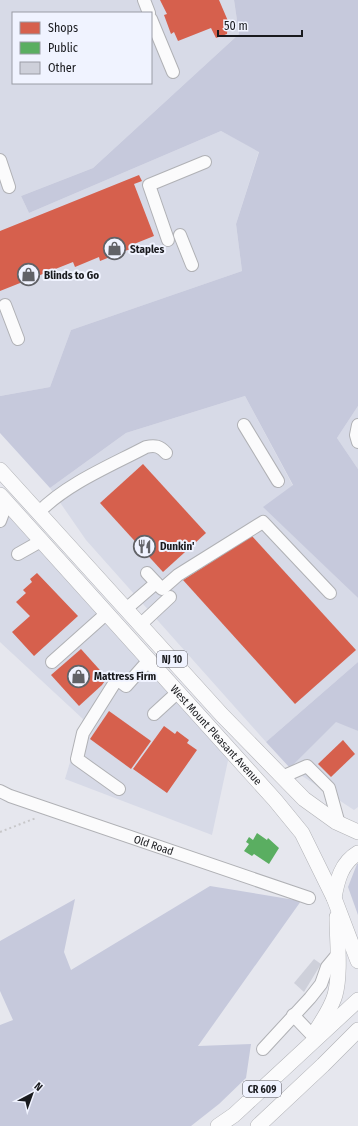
<svg xmlns="http://www.w3.org/2000/svg" width="358" height="1126" viewBox="0 0 358 1126" font-family="'Fira Sans Condensed',sans-serif">
  <style>
    .built { fill: #d7dae7; fill-rule: evenodd }
    .green { fill: #c6c9dc }
    .shops { fill: #d6604d }
    .public { fill: #5aae61 }
    .building { fill: #ced0da }
    .lines { fill: none; stroke-linecap: round; stroke-linejoin: round }
    .minor-casing { stroke: #b0b1b5; stroke-width: 14 }
    .major-casing { stroke: #b0b1b5; stroke-width: 16 }
    .path { stroke: #c7c7c9; stroke-width: 2; stroke-dasharray: 2 3; stroke-linecap: butt }
    .minor { stroke: #fbfbfc; stroke-width: 12 }
    .major { stroke: #fbfbfc; stroke-width: 15 }
    .labels { text-anchor: middle; stroke-width: 4; stroke-linejoin: round; paint-order: stroke }
    .shield { fill: #f0f3ff; stroke: #5a5b62; stroke-width: 1 }
    .shield-label { font-size: 10px; font-weight: bold; fill: #191a1e }
    .poi-label { font-size: 11px; font-weight: bold; fill: #191a1e; stroke: #f0f3ff; text-anchor: start }
    .street-label { font-size: 11px; fill: #191a1e; stroke: #f0f3ff }
  </style>
  <rect width="100%" height="100%" fill="#e6e7ee"/>
  <g class="built">
    <path d="M0,0H234L239,34L93,168L21,196L29,213L221,131L259,151L236,224L242,271L71,330L50,387L0,396ZM13,13H151V83H13Z"/>
    <path d="M245,396L293,486L264,507L358,598V662L266,742L86,540L50,488L126,433Z"/>
    <path d="M358,406V469L337,438Z"/>
    <path d="M0,507L229,756L212,835L65,779L83,719L0,642Z"/>
    <path d="M336,721L358,731V807L354,810L290,768Z"/>
  </g>
  <g class="green">
    <path d="M234,0H358V406L337,438L358,469V598L263,507L293,485L245,396L126,433L50,488L0,433V396L50,387L71,330L242,271L236,224L259,152L221,131L29,213L21,196L93,168L239,34Z"/>
    <path d="M358,662V731L336,722L290,768L266,742Z"/>
    <path d="M357,864H358V915L348,887Z"/>
    <path d="M210,886L301,901L198,1046L251,1044L246,1078L219,1104L191,1126H0V1025L13,1020L0,991V941L75,899L64,952L71,970Z"/>
  </g>
  <g class="shops">
    <path d="M160,0H219L228,21L227,34L216,38L211,28L178,41L174,32L171,34L164,15L167,14Z"/>
    <path d="M139,175L142,181L134,184L154,236L129,246L130,249L100,261L99,257L75,267L73,262L0,291V231Z"/>
    <path d="M143,464L206,533L163,572L100,503Z"/>
    <path d="M252,536L356,650L295,704L183,580Z"/>
    <path d="M37,573L78,616L34,656L12,632L30,616L16,602L26,593L23,590L32,582L30,579Z"/>
    <path d="M81,649L107,678L102,685L79,706L51,675Z"/>
    <path d="M109,711L151,741L131,769L90,739Z"/>
    <path d="M164,726L175,734L177,731L189,740L187,743L197,750L167,793L133,769Z"/>
    <path d="M343,740L355,754L331,777L318,764Z"/>
  </g>
  <path class="public" d="M257,833L267,840L268,838L279,848L269,864L254,854L252,856L244,851L249,844L246,842L249,837L253,840Z"/>
  <path class="building" d="M314,959L321,964L304,992L294,983Z"/>
  <g class="lines">
    <defs>
      <g id="minor">
        <path d="M144,0L149,13"/>
        <path d="M151,19L173,72"/>
        <path d="M0,160L9,187"/>
        <path d="M180,235L192,265"/>
        <path d="M168,240L149,185L205,162"/>
        <path d="M5,305L18,339"/>
        <path d="M244,425L278,481"/>
        <path d="M358,425L356,435L358,442"/>
        <path d="M39,512C68,483 110,466 146,447C155,445 160,446 166,453"/>
        <path d="M0,521L7,502"/>
        <path d="M18,554L41,541"/>
        <path d="M147,573L162,589L178,575L263,522L330,593"/>
        <path d="M126,609L156,583"/>
        <path d="M140,625L170,597"/>
        <path d="M52,662L107,613"/>
        <path d="M154,714L178,692"/>
        <path d="M282,777L307,766L329,788L339,824"/>
        <path d="M119,789L77,759L83,733L117,679L126,686L149,660"/>
        <path id="s1" d="M0,791L10,796L309,898"/>
        <path d="M293,1015L313,1036"/>
        <path d="M263,1049L310,998L321,984L327,967L337,955"/>
      </g>
      <g id="major">
        <path d="M0,470L222,715L304,799L336,822L358,832"/>
        <path id="s2" d="M0,495L275,800L302,833L334,898L358,961"/>
        <path d="M334,898C337,881 341,863 358,853"/>
        <path d="M314,1034C322,1021 331,1009 335,995C341,973 337,940 337,917"/>
        <path d="M218,1126L234,1115L358,1000"/>
        <path d="M258,1126L323,1065L358,1030"/>
      </g>
    </defs>
    <use href="#minor" class="minor-casing"/>
    <use href="#major" class="major-casing"/>
    <path class="path" d="M0,832L36,818"/>
    <use href="#minor" class="minor"/>
    <use href="#major" class="major"/>
  </g>
  <defs>
    <symbol id="shop-ring" viewBox="-11 -11 22 22"><circle r="9.5" fill="#f0f3ff" stroke="#616267" stroke-width="1.5"/><path d="M-5-2.5h2.3a2.7 3.5 0 0 1 5.4 0H5L5.5 6h-11ZM-1.5-2.5h3a1.5 2.3 0 0 0-3 0Z" fill="#616267"/></symbol>
    <symbol id="restaurant-ring" viewBox="-11 -11 22 22"><circle r="9.5" fill="#f0f3ff" stroke="#616267" stroke-width="1.5"/><path d="M-5-6h1v4h1v-4h1v4h1v-4h1v5L-1.5 .5V6h-2V.5L-5-1ZM5-6V6H3V1.5H1.5Q1.5-4 5-6Z" fill="#616267"/></symbol>
  </defs>
  <g fill-rule="evenodd">
    <use href="#shop-ring" x="102" y="236" width="25" height="25"/>
    <use href="#shop-ring" x="16" y="262" width="25" height="25"/>
    <use href="#restaurant-ring" x="132" y="534" width="25" height="25"/>
    <use href="#shop-ring" x="66" y="664" width="25" height="25"/>
  </g>
  <g class="labels">
    <g class="shield">
      <rect x="157" y="651" width="30" height="16" rx="3"/>
      <rect x="243" y="1081" width="38" height="16" rx="3"/>
    </g>
    <g class="shield-label">
      <text x="172" y="663">NJ 10</text>
      <text x="262" y="1093">CR 609</text>
    </g>
    <g class="poi-label">
      <text x="130" y="253">Staples</text>
      <text x="44" y="279">Blinds to Go</text>
      <text x="160" y="550">Dunkin'</text>
      <text x="94" y="680">Mattress Firm</text>
    </g>
    <g class="street-label">
      <text dy="4" stroke="none"><textPath href="#s2" startOffset="323">West Mount Pleasant Avenue</textPath></text>
      <text dy="4" stroke="none"><textPath href="#s1" startOffset="163">Old Road</textPath></text>
    </g>
  </g>
  <rect x="12" y="12" width="140" height="72" fill="#f0f3ff" stroke="#9a9ca5"/>
  <rect x="20" y="22" width="20" height="12" fill="#d6604d" stroke="#9a9ca5"/>
  <text x="48" y="32" font-size="12" fill="#191a1e">Shops</text>
  <rect x="20" y="42" width="20" height="12" fill="#5aae61" stroke="#9a9ca5"/>
  <text x="48" y="52" font-size="12" fill="#191a1e">Public</text>
  <rect x="20" y="62" width="20" height="12" fill="#ced0da" stroke="#9a9ca5"/>
  <text x="48" y="72" font-size="12" fill="#191a1e">Other</text>
  <g transform="translate(32 1094) rotate(41)" stroke="#f0f3ff" stroke-width="3" paint-order="stroke">
  <path d="M0-3L7 15L0 10L-7 15Z" fill="#191a1e"/>
  <text y="-6" font-size="11" font-weight="bold" text-anchor="middle" fill="#191a1e">N</text>
  </g>
  <path d="M218 30v6h84v-6" fill="none" stroke="#191a1e" stroke-width="2"/>
  <text x="224" y="30" font-size="12" fill="#191a1e" stroke="#f0f3ff" stroke-width="3" paint-order="stroke">50 m</text>
</svg>
